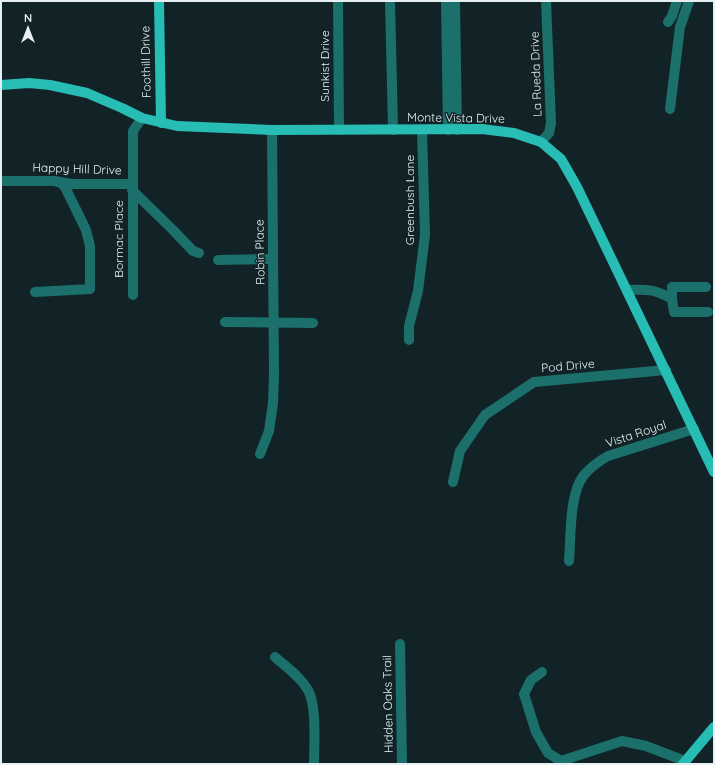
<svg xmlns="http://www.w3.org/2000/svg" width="715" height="765" viewBox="0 0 715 765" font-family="Quicksand,sans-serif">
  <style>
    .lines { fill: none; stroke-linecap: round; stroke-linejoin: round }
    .minor { stroke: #1b706b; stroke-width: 10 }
    .major { stroke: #27bdb4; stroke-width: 10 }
    .labels { text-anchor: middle; stroke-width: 3; stroke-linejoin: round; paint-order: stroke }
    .street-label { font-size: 12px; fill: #e6f0f3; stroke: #122327 }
  </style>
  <rect width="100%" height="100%" fill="#122327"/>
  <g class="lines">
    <g class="minor">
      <path d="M338,1L339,130"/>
      <path d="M390,1L393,130"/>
      <path d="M446,1L448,130"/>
      <path d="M455,1L457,130"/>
      <path d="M668,22L672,16L677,1"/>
      <path d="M670,109L680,27L689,1"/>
      <path d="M541,142L549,133L551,123L546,1"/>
      <path d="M1,181H54L72,184H132"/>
      <path d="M132,190L173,230L193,251L199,253"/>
      <path d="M218,260L273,259"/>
      <path d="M627,290C646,289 655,289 672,299L674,312H708"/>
      <path d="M35,292L90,289V246L86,230L65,187L60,182L54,181"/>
      <path d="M133,295V131L142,118"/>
      <path d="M672,299V287H706"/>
      <path d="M225,322L313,323"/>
      <path d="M409,340V326L418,291L425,235L422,130"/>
      <path d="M260,454L269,431L273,403L274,374L272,130"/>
      <path d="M453,482L460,451L485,415L534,382L666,370"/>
      <path d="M569,561C571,537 569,493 584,475C591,467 599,461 608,456L694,429"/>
      <path d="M400,644L402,764"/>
      <path d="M275,657C286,667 300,676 308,690C317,706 314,745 314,764"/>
      <path d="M542,672L531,680L524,694L536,732L548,753L561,761L622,741L646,746L685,761L686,764"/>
    </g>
    <g class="major">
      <path d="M159,1L161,123"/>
      <path d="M1,85L29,83L50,85L87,93L122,108L142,118L177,126L272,130L482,129L514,133L541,142L561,159L577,187L714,472"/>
      <path d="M683,764L714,727"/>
    </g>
  </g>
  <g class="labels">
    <g class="street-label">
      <text transform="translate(146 62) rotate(-91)" y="4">Foothill Drive</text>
      <text transform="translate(325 66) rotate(-90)" y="4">Sunkist Drive</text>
      <text transform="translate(536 74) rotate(-92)" y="4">La Rueda Drive</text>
      <text transform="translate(456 118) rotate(1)" y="4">Monte Vista Drive</text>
      <text transform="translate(77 169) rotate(2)" y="4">Happy Hill Drive</text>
      <text transform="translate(410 200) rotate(-90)" y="4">Greenbush Lane</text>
      <text transform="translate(119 239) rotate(-90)" y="4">Bormac Place</text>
      <text transform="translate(260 252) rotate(-91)" y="4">Robin Place</text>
      <text transform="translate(568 366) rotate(-5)" y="4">Pod Drive</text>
      <text transform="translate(636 434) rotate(-18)" y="4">Vista Royal</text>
      <text transform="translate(388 704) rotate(-91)" y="4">Hidden Oaks Trail</text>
    </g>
  </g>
  <rect width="715" height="765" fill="none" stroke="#e6f0f3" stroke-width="4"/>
  <g transform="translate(28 28)" stroke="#122327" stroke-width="3" paint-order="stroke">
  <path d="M0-3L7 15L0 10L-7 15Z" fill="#e6f0f3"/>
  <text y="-6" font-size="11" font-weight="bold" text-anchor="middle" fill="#e6f0f3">N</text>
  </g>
</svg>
